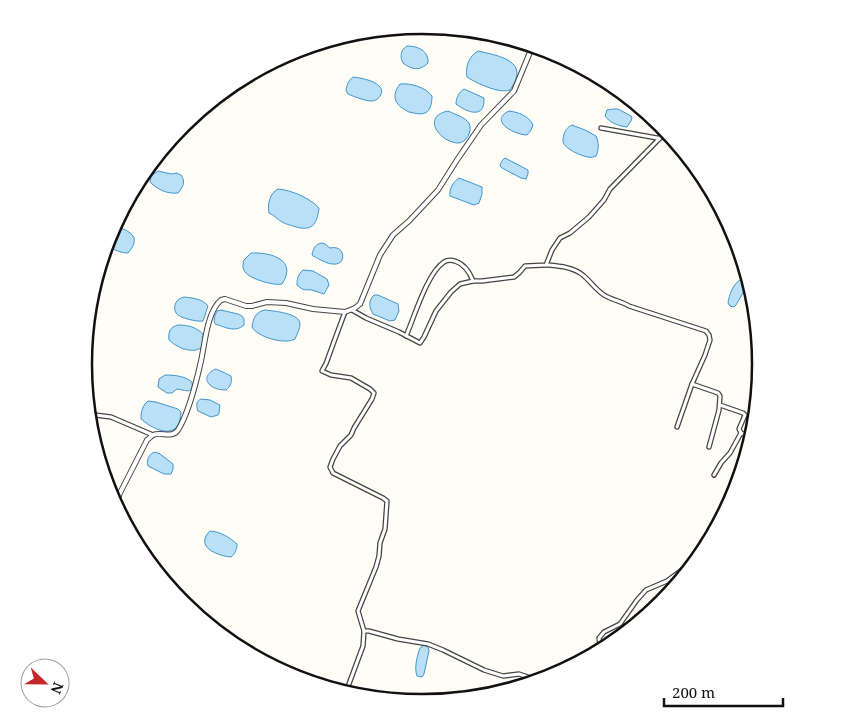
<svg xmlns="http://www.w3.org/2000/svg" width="844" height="728" viewBox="0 0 844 728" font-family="'Noto Serif',serif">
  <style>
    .water { fill: #b9e0f7; stroke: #3f96cf }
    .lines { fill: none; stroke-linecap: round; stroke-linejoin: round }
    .minor-casing { stroke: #444; stroke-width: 5.5 }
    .tertiary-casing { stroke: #444; stroke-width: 6 }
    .minor { stroke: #fff; stroke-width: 3 }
    .tertiary { stroke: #fff; stroke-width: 4 }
    .rim { fill: none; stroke: #111; stroke-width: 2.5 }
  </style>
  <rect width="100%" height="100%" fill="#fffdf5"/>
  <g class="water">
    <path d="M407,46C418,46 429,51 428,63C420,71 412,70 403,63C400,57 400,50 407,46Z"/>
    <path d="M478,51C500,56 531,61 510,90C499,94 476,83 467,77C465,67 469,56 478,51Z"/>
    <path d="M353,77C361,78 373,80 379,86C386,92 378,102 370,101C363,100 355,97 348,94L346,90C347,85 348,81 353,77Z"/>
    <path d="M400,84C411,83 425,87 432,96C432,101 431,111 425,113C421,115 414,113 409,112C396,106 390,97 400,84Z"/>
    <path d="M464,89L484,98C485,119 468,113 456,104C456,98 459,92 464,89Z"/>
    <path d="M613,109H618L631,116L632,117L631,121L627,127C619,126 610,123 605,116L607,110Z"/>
    <path d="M448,111C454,114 465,117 469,123C473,131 466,144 457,143C438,141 422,116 448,111Z"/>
    <path d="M509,111C518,112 529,116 533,125L531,130L527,135C515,135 488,121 509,111Z"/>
    <path d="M572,125L585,130L596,136C599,142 599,150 596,156C593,157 591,158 588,157C581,156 565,149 563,142C563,140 563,137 564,134C566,129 568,127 572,125Z"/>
    <path d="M505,158L528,170V174L526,179L521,178L502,168L500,166C501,162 502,160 505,158Z"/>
    <path d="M158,171L171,174L177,173L181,175C186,182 183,187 178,193C167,194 158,190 150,182L151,176Z"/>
    <path d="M459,178L482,187V194L479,203L474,205L450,196C449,189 453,182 459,178Z"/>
    <path d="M278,189C291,190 310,198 319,208C317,226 311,232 293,226C290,225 285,224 282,222C277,219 274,215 269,213C267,204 270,193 278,189Z"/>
    <path d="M118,227C132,232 141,238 128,253C121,253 113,250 108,245C106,238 113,231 118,227Z"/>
    <path d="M322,243L325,244L330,248C346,244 347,266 333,264C327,264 319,259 313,256L312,254C314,248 315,244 322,243Z"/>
    <path d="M251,253C271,252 298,260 282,284C274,286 250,279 245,272C242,268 243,264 244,260Z"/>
    <path d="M303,270L313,271L327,279L329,285L324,294C320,293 316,291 312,290C304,289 305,292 297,285C297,278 298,275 303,270Z"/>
    <path d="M740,280L745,283L744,291L736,305L734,307L730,306L728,303C729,295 733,284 740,280Z"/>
    <path d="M374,295H378L398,304L399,311L395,320L390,321L373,314C369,307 368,301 374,295Z"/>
    <path d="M184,297C193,298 203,299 208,306L203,321C197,322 179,318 176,313C172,306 177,298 184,297Z"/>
    <path d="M221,310L238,314L242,316L244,319V325C235,333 225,327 215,324C213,319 215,316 217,311Z"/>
    <path d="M265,310C273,311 300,313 300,324C300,329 297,334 295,339C285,345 257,337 252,327C253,318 256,312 265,310Z"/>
    <path d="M178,325C188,325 196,327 203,334V342L201,348C191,354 176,347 169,340C168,332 170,327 178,325Z"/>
    <path d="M216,369L225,373L231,376C232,382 231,386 226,390C221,390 214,389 210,385C203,379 209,371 216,369Z"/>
    <path d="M165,375C174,375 185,376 192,382C194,395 185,390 177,389L172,393H167L158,387L159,379Z"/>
    <path d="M201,399L210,400L220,405L219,413L218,415L211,417L198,411C196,406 196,401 201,399Z"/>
    <path d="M148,401L156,402L178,409L181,412C180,441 156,432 141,419C141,412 142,406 148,401Z"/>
    <path d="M155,452L160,454L173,464V469L171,474H164L148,466C146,460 149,454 155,452Z"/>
    <path d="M210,531C221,532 229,537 237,544C237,549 235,554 231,557C218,556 194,547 210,531Z"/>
    <path d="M424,645L428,647L429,651L424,674L422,677L417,676C414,668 417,656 420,648Z"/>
  </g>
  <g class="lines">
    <defs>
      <g id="minor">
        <path d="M601,128L657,138H660L668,132"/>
        <path d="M691,160L694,164"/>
        <path d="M547,265C559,266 574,267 584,276C591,282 595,289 604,295C612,300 621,301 629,306L706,331L709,335L710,340L705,355L692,384L677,427"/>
        <path d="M352,310L366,318L399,332L420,343L424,337L436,311L451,292L460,284L473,281H482L514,277L519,273L525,266L546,265L552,250L560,238L570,233L589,217L604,200L610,189L660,138"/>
        <path d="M406,336C414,318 427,273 444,262C447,260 451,260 455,261C464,264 470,273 473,281"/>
        <path d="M692,384L718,393L720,396L719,410L709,447"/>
        <path d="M720,405L743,413L745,415L739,429L741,433L752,437"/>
        <path d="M88,418L95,415L111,417L153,435"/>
        <path d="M714,475L721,463L730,453L741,433"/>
        <path d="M683,569L686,575"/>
        <path d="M364,631H369L398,639L428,644L443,650L484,670L503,676L519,674L540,681"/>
        <path d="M598,652L600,646L599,638L604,632L620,624L637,600L646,590L667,581L701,556"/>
        <path d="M336,690V691"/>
        <path d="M344,693L346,692L363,646L364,631L358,611L376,567L379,556L380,543L385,529L387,501L383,498L333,473L330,467L333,459L340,446L351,435L354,428L372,399L374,393L370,389L351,378L331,375L322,371C323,368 326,365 327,361C333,344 339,328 345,312"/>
      </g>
      <path id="tertiary" d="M115,506L120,493L147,440C149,439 151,436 153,435C161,431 172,439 178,430C188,414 197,379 201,361C205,343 207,312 221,300L225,299L246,306H252L267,302L286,303L313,309L345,312L355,308L360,304L380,255L393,235L409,221L438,190L457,160L481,125L514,91L533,45"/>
    </defs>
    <use href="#minor" class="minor-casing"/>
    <use href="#tertiary" class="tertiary-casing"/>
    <use href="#minor" class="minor"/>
    <use href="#tertiary" class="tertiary"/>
  </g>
  <path d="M0 0H844V728H0ZM92 364a330 330 0 1 1 660 0a330 330 0 1 1-660 0Z" fill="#fff" fill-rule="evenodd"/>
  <path class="rim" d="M92 364a330 330 0 1 1 660 0a330 330 0 1 1-660 0Z"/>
  <g transform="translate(45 683) rotate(112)"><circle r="24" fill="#ffffff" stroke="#a0a0a0"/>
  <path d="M0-4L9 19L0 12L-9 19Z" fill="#c4262e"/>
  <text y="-8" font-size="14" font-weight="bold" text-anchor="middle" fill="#111111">N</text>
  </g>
  <path d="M664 698v8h119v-8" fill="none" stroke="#111111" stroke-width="2.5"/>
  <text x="672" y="698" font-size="15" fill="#111111" stroke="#ffffff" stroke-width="4" paint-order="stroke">200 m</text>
</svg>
